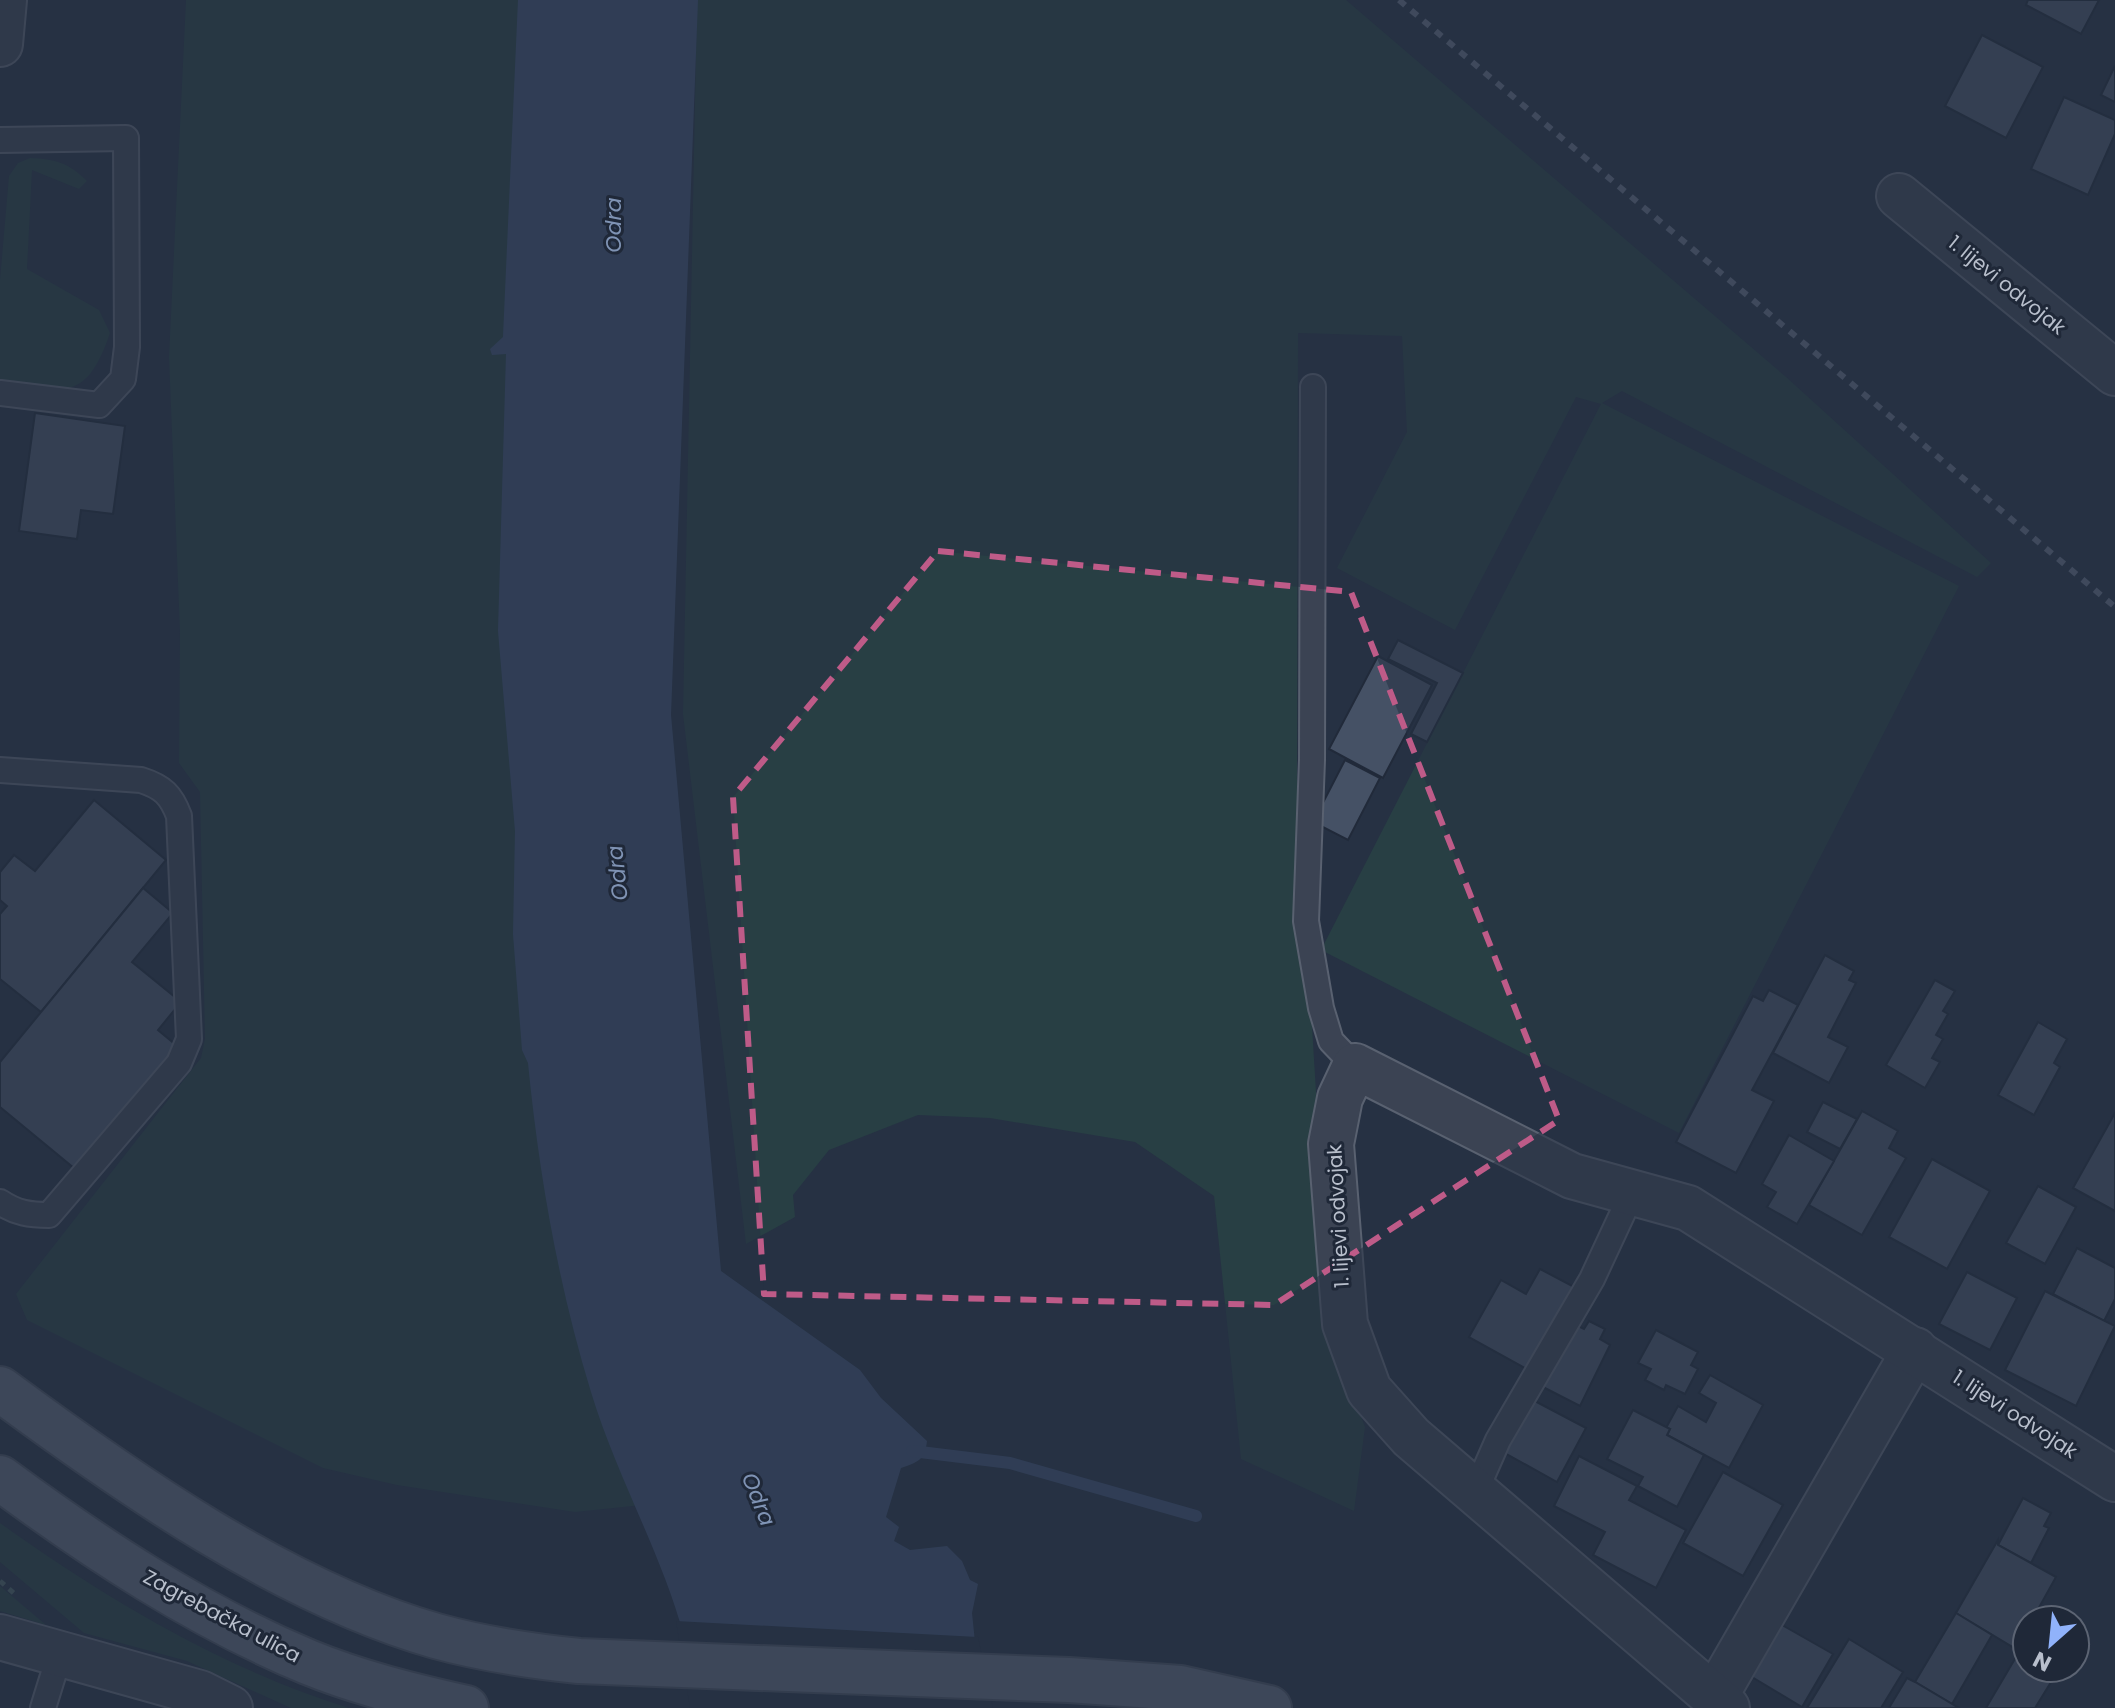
<svg xmlns="http://www.w3.org/2000/svg" width="2115" height="1708" viewBox="0 0 2115 1708" font-family="Poppins,sans-serif">
  <style>
    .green { fill: #283f44 }
    .water { fill: #3c4d6c }
    .pier { fill: #263143 }
    .lines { fill: none; stroke-linecap: round; stroke-linejoin: round }
    .stream { stroke: #3c4d6c; stroke-width: 12 }
    .building { fill: #455165; stroke: #212a3a; stroke-width: 2 }
    .service-casing { stroke: #596170; stroke-width: 28 }
    .minor-casing { stroke: #596170; stroke-width: 48 }
    .primary-casing { stroke: #444c5c; stroke-width: 48 }
    .path { stroke: #475c60; stroke-width: 5; stroke-dasharray: 6 6; stroke-linecap: butt }
    .service { stroke: #3b4353; stroke-width: 24 }
    .minor { stroke: #3b4353; stroke-width: 44 }
    .primary { stroke: #596273; stroke-width: 44 }
    .rail { stroke: #5d677a; stroke-width: 6; stroke-dasharray: 8 8; stroke-linecap: butt }
    .marked { fill: none; stroke: #be5b88; stroke-width: 6; stroke-dasharray: 16 10; stroke-linejoin: round }
    .labels { text-anchor: middle; stroke-width: 6; stroke-linejoin: round; paint-order: stroke }
    .street-label { font-size: 20px; fill: #b8bfcc; stroke: #1f2838 }
    .water-label { font-size: 22px; font-style: italic; fill: #7f93b4; stroke: #1f2838 }
  </style>
  <rect width="100%" height="100%" fill="#263143"/>
  <g class="green">
    <path d="M186,0H549L671,1502L575,1512L397,1485L323,1468L27,1320L16,1294L201,1058L205,1039L200,792L179,763L180,632L169,357Z"/>
    <path d="M697,0H1346L1786,377L1991,563L1977,577L1622,391L1602,403L1959,586L1679,1133L1321,950L1601,404L1576,397L1455,630L1337,568L1407,432L1402,336L1298,333L1297,779L1331,1339L1365,1427L1354,1511L1241,1459L1214,1196L1135,1142L990,1118L918,1115L829,1150L793,1195L795,1217L746,1244L683,714Z"/>
    <path d="M30,158C56,159 69,163 87,181L79,189L32,170L27,269L99,310L110,333C86,404 63,392 0,381V280L9,176L18,163Z"/>
    <path d="M0,1523C108,1600 222,1668 349,1708H291L187,1661L84,1633L0,1562Z"/>
    <path d="M0,1586L46,1625L0,1611Z"/>
  </g>
  <path class="water" d="M518,0H698L671,715L721,1271L860,1370L881,1398L927,1441C925,1460 918,1462 901,1468L886,1517L899,1527L894,1541L910,1550L947,1546L962,1561L970,1580L978,1584L972,1613L976,1652L684,1636C661,1552 616,1475 591,1392C558,1284 539,1174 528,1063L522,1050L513,934L515,831L498,631L506,354L492,355L490,349L503,337Z"/>
  <path class="pier" d="M676,1621L978,1637L993,1708H690Z"/>
  <g class="lines">
    <path class="stream" d="M912,1451L1010,1463L1196,1516"/>
  </g>
  <g class="building">
    <path d="M2028,0H2099L2081,34L2026,5Z"/>
    <path d="M1982,35L2043,67L2006,138L1945,106Z"/>
    <path d="M2115,66V102L2101,95Z"/>
    <path d="M2064,97L2115,120V134L2088,195L2031,169Z"/>
    <path d="M35,413L125,426L113,514L81,510L77,539L19,531Z"/>
    <path d="M1398,640L1463,673L1427,742L1411,734L1437,683L1388,659Z"/>
    <path d="M1378,656L1432,685L1383,778L1329,749Z"/>
    <path d="M1345,760L1380,778L1348,840L1313,822Z"/>
    <path d="M94,800L166,860L41,1012L0,979V914L7,906L0,900V872L14,855L35,871Z"/>
    <path d="M143,888L173,913L132,962L181,1002L158,1030L182,1050L80,1173L0,1107V1062Z"/>
    <path d="M1825,955L1854,971L1849,980L1856,983L1828,1037L1848,1047L1829,1083L1773,1053Z"/>
    <path d="M1935,980L1955,991L1943,1011L1948,1014L1936,1035L1943,1039L1932,1058L1940,1062L1925,1088L1886,1065Z"/>
    <path d="M1769,990L1798,1005L1752,1090L1774,1101L1736,1173L1676,1142L1753,996L1763,1001Z"/>
    <path d="M2038,1022L2067,1039L2054,1063L2060,1067L2034,1115L1998,1095Z"/>
    <path d="M1823,1102L1857,1119L1840,1149L1807,1132Z"/>
    <path d="M1862,1111L1898,1131L1889,1148L1906,1158L1862,1235L1809,1205Z"/>
    <path d="M2115,1113V1211L2073,1188Z"/>
    <path d="M1789,1135L1834,1161L1797,1224L1767,1207L1776,1192L1762,1184Z"/>
    <path d="M1932,1159L1990,1191L1947,1269L1889,1237Z"/>
    <path d="M2038,1186L2076,1207L2045,1264L2006,1243Z"/>
    <path d="M2077,1248L2115,1268V1299L2104,1321L2053,1294Z"/>
    <path d="M1540,1269L1578,1289L1532,1372L1469,1337L1501,1280L1526,1294Z"/>
    <path d="M1967,1272L2017,1298L1990,1350L1939,1324Z"/>
    <path d="M2045,1291L2115,1326L2076,1406L2005,1370Z"/>
    <path d="M1589,1321L1605,1329L1600,1339L1610,1345L1580,1406L1543,1387L1574,1324L1584,1329Z"/>
    <path d="M1656,1330L1698,1352L1691,1365L1698,1369L1685,1394L1666,1385L1664,1390L1645,1380L1651,1369L1638,1363Z"/>
    <path d="M1710,1375L1763,1405L1729,1468L1667,1435L1670,1429L1666,1428L1678,1406L1706,1422L1716,1403L1699,1393Z"/>
    <path d="M1531,1399L1586,1428L1557,1482L1503,1452Z"/>
    <path d="M1633,1410L1670,1429L1667,1435L1704,1455L1677,1507L1638,1486L1643,1477L1607,1459Z"/>
    <path d="M1579,1456L1637,1486L1629,1500L1686,1530L1656,1588L1593,1555L1605,1532L1554,1506Z"/>
    <path d="M1723,1472L1783,1505L1743,1576L1683,1543Z"/>
    <path d="M2023,1498L2051,1513L2044,1526L2049,1528L2031,1563L1998,1545Z"/>
    <path d="M1998,1540V1545L2056,1577L2032,1620H2027V1629L2016,1649L1956,1613Z"/>
    <path d="M1956,1613L1992,1635L1952,1704L1915,1682Z"/>
    <path d="M1782,1625L1833,1654L1802,1707L1752,1677Z"/>
    <path d="M1849,1639L1903,1672L1881,1708H1807Z"/>
    <path d="M2019,1652L2027,1656V1668H2046L2056,1674L2035,1708H1986Z"/>
    <path d="M1907,1678L1915,1682L1959,1708H1889Z"/>
  </g>
  <g class="lines">
    <defs>
      <g id="service">
        <path d="M0,140L126,138L127,347L123,379L99,405L0,393"/>
        <path d="M1313,387L1312,760L1306,921L1321,1008L1331,1041L1355,1066"/>
        <path d="M0,770L141,780C163,787 171,795 179,816L189,1039L179,1063L49,1215C30,1215 16,1213 0,1202"/>
        <path d="M1476,1490L1498,1440L1592,1279L1633,1191"/>
        <path d="M43,1708L60,1653"/>
      </g>
      <g id="minor">
        <path d="M0,44L4,0"/>
        <path d="M1899,196L2115,373"/>
        <path d="M0,1637L200,1693L230,1708"/>
        <path d="M1714,1698L1915,1350"/>
        <path d="M1727,1708L1411,1437L1369,1390L1345,1324L1331,1144L1340,1098L1355,1066L1572,1176L1688,1208L2115,1479"/>
      </g>
      <g id="primary">
        <path d="M0,1389C127,1483 283,1592 436,1636C483,1649 530,1656 579,1661L1069,1680L1180,1688L1269,1708"/>
        <path d="M0,1478C96,1549 198,1616 308,1662C359,1683 413,1696 466,1708"/>
      </g>
    </defs>
    <use href="#service" class="service-casing"/>
    <use href="#minor" class="minor-casing"/>
    <use href="#primary" class="primary-casing"/>
    <path class="path" d="M0,1581L17,1596"/>
    <use href="#service" class="service"/>
    <use href="#minor" class="minor"/>
    <use href="#primary" class="primary"/>
    <path class="rail" d="M1399,0L2115,607"/>
  </g>
  <path d="M0 0H2115V1708H0ZM938,551L1351,592L1559,1120L1274,1305L764,1294L733,797Z" fill="#263143" fill-opacity=".55" fill-rule="evenodd"/>
  <path class="marked" d="M938,551L1351,592L1559,1120L1274,1305L764,1294L733,797Z"/>
  <g class="labels">
    <g class="street-label">
      <text transform="translate(2007 285) rotate(39)" y="7">1. lijevi odvojak</text>
      <text transform="translate(1338 1216) rotate(-93)" y="7">1. lijevi odvojak</text>
      <text transform="translate(2015 1414) rotate(33)" y="7">1. lijevi odvojak</text>
      <text transform="translate(222 1616) rotate(28)" y="7">Zagrebačka ulica</text>
    </g>
    <g class="water-label">
      <text transform="translate(613 225) rotate(-90)" y="8">Odra</text>
      <text transform="translate(617 873) rotate(-96)" y="8">Odra</text>
      <text transform="translate(759 1499) rotate(68)" y="8">Odra</text>
    </g>
  </g>
  <g transform="translate(2051 1644) rotate(207)"><circle r="38" fill="#1f2838" stroke="#5c6473" stroke-width="2"/>
  <path d="M0-6L14 30L0 20L-14 30Z" fill="#90b2fa"/>
  <text y="-12" font-size="22" font-weight="bold" text-anchor="middle" fill="#b8bfcc">N</text>
  </g>
</svg>
